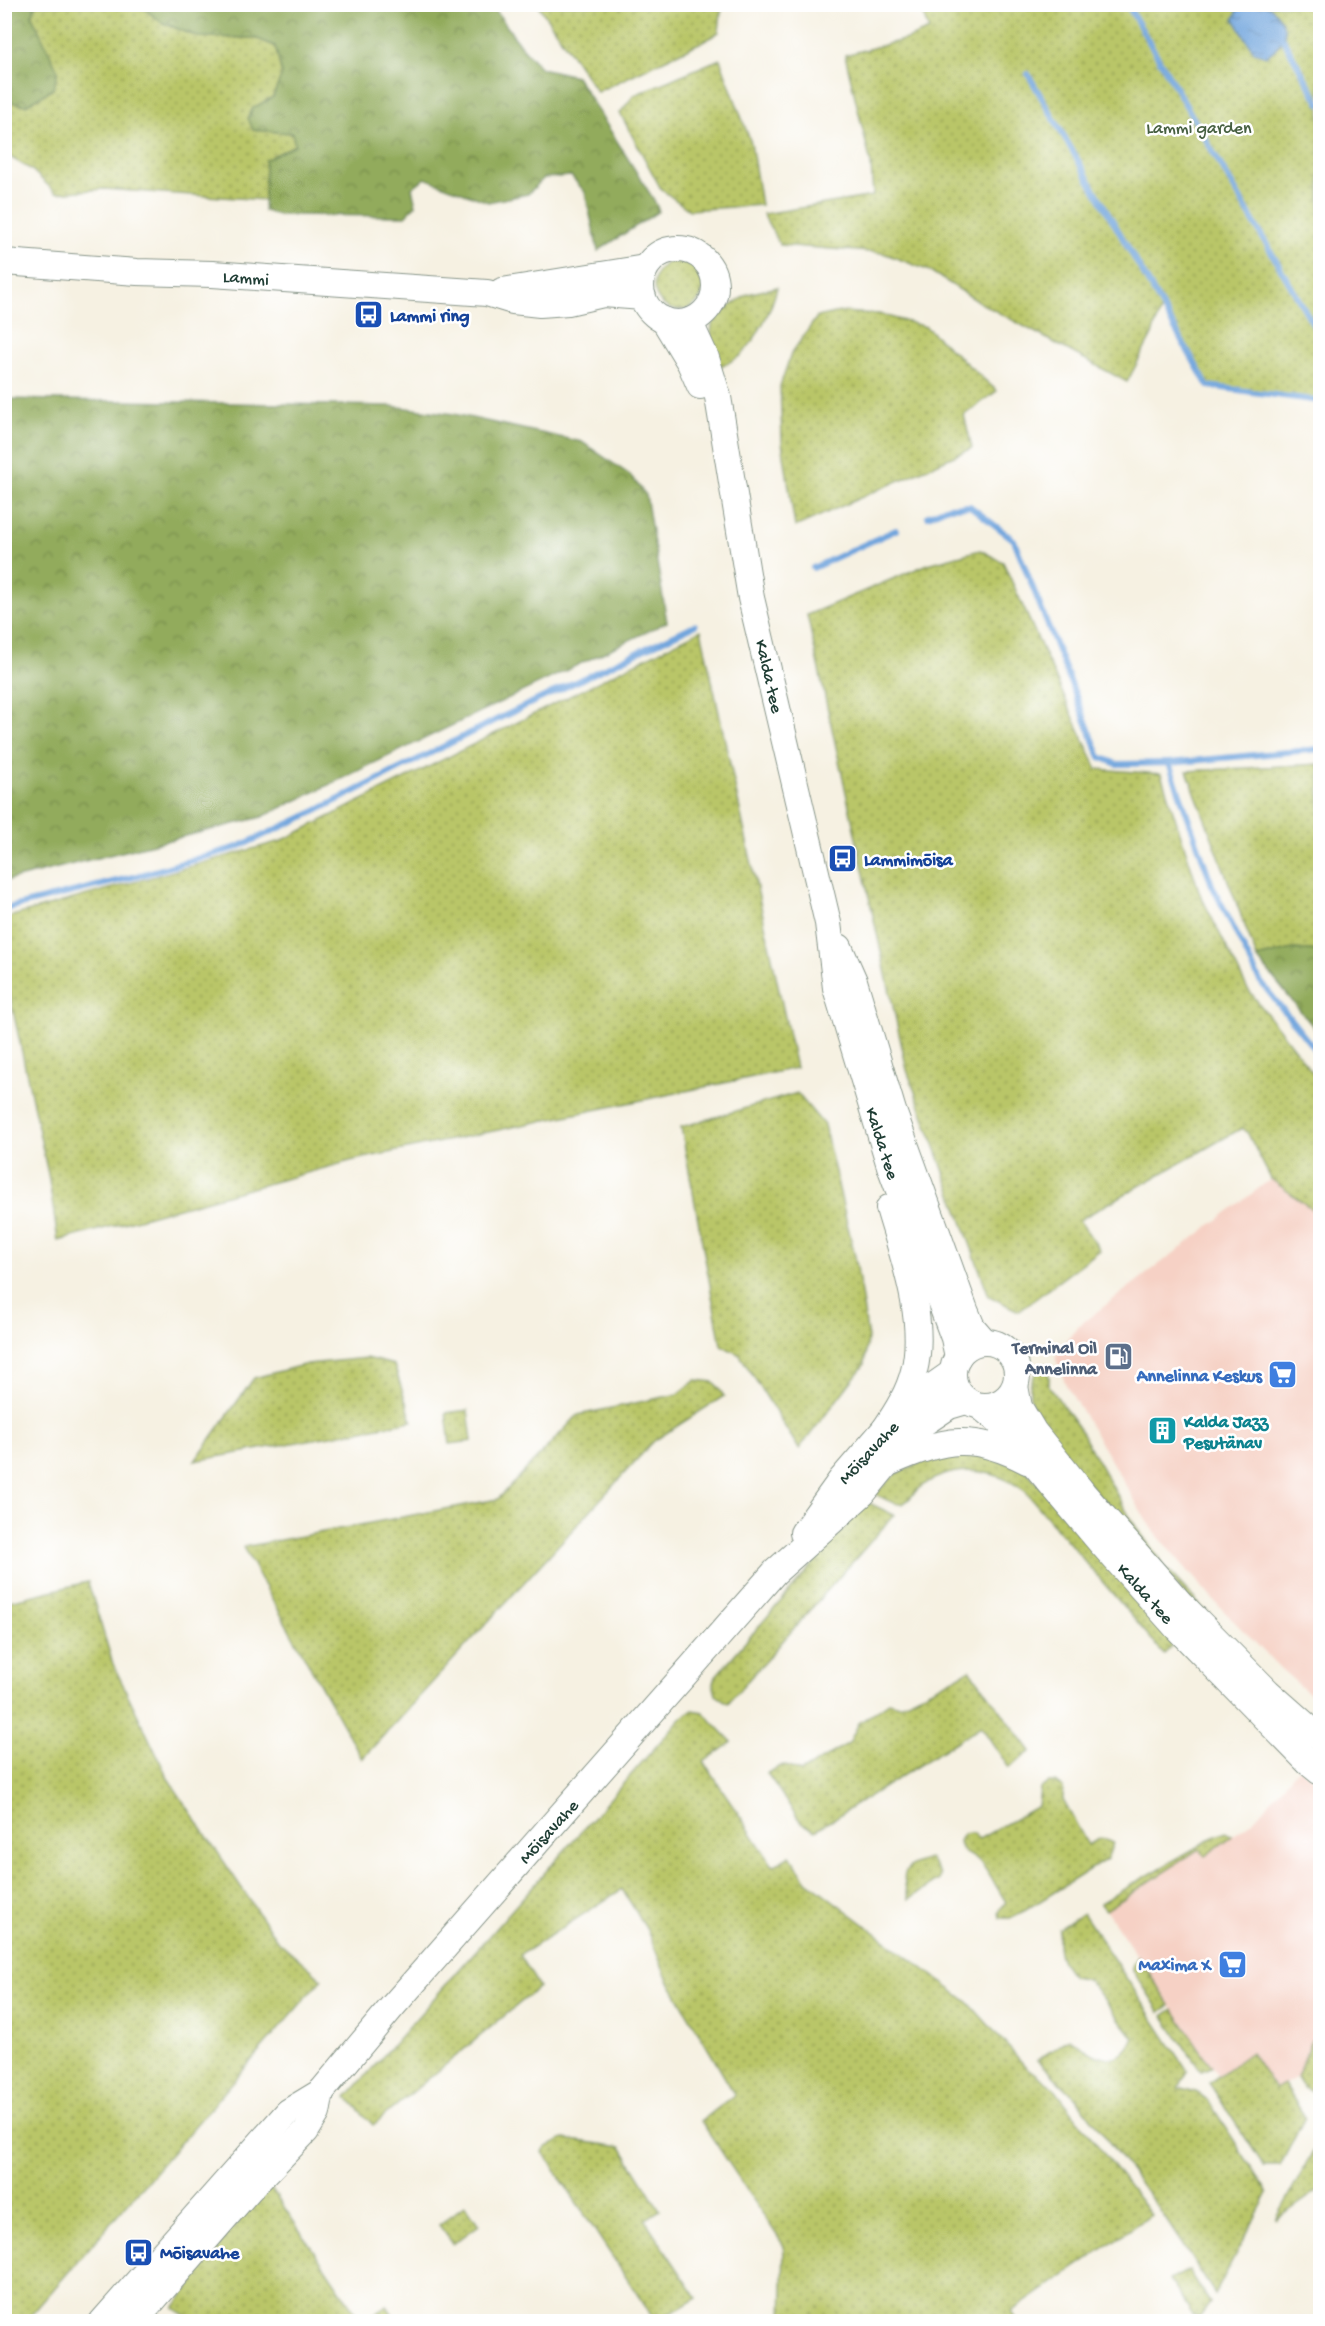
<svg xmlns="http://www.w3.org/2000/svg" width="1325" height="2326" viewBox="0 0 1325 2326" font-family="'Gochi Hand',sans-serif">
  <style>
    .built { fill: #f6d1c5 }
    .green { fill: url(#green-dots); stroke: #6c824e; stroke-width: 1.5 }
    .forest { fill: url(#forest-crowns); stroke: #587448; stroke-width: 1.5 }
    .water { fill: url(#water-ripples); stroke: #487188; stroke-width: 1.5 }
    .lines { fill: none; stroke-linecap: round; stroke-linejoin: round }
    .stream { stroke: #71a5dd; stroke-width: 6 }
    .tertiary-casing { stroke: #8a978b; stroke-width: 28 }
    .tertiary { stroke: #fff; stroke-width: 26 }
    .labels { text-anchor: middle; stroke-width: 5; stroke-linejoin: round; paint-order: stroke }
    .park-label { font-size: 18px; fill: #465f41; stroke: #fff }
    .street-label { font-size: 18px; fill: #1f3d34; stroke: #fff }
    .transit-label { font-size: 18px; font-weight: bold; fill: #164399; stroke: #fff; text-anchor: start }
    .service-label { font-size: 18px; font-weight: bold; fill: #4e5e75; stroke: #fff; text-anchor: end }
    .shop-label { font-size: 18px; font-weight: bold; fill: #366cbe; stroke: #fff; text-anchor: end }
    .culture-label { font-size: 18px; font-weight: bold; fill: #0d838f; stroke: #fff; text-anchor: start }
  </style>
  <defs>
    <pattern id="green-dots" width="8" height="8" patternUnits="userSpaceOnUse" patternTransform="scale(1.5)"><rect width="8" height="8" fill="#b9c668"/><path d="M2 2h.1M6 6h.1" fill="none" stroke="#96a256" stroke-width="1.8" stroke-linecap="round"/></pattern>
    <pattern id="forest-crowns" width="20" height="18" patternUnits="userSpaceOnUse" patternTransform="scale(1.5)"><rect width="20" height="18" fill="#92ab5c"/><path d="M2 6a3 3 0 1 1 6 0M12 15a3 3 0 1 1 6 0" fill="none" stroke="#778c4d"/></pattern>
    <pattern id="water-ripples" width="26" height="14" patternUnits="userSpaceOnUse" patternTransform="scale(1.5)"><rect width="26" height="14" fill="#71a5dd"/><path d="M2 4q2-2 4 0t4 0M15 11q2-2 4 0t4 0" fill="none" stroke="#5c88b4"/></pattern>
  </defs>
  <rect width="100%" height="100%" fill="#fff"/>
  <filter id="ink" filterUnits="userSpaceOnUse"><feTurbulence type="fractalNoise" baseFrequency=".0167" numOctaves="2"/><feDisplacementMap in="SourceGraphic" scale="12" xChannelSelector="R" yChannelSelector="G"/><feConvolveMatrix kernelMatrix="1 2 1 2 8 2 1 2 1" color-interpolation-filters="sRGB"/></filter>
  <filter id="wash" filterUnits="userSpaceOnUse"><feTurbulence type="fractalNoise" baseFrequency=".008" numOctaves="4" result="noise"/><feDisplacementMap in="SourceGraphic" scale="24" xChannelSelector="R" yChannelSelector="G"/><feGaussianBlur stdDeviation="1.35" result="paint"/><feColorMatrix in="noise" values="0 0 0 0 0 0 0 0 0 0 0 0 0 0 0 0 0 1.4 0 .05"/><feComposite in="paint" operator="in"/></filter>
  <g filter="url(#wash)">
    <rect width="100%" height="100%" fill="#f6f1e2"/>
    <g class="built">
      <path d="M1271,1179L1320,1215V1703L1281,1669L1215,1602L1151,1528L1066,1385L1055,1357L1077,1327Z"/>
      <path d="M1299,1768L1320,1784V2043L1312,2040L1297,2077L1276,2089L1251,2052L1218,2075L1106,1910L1199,1849L1206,1855L1252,1822Z"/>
    </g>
    <g class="green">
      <path d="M36,5H140L161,22L198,37L255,38L275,46L282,74L273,97L253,108V130L292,133L295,145L265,160V200L104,189L56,193L32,170L5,154V101L26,105L53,89L42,40L32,16Z"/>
      <path d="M538,5H726L721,12L719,32L708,39L597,92Z"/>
      <path d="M919,5H1320V401L1208,386L1162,306L1152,335L1127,382L979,302L930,271L883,253L780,245L763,214L873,196L871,164L845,55L907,39L929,30Z"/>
      <path d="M720,59L751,143L761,205L689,210L661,189L620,113L634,95Z"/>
      <circle cx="679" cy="285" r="25"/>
      <path d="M777,287C773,307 756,341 741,355C735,360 727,363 720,367L710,345L712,323L730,306L748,294Z"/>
      <path d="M840,312L879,314L926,327L997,391L964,415L972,448L795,527L782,442L780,386L791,354L817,317Z"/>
      <path d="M980,550L1003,562L1097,769L1161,774L1200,894L1247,988L1320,1082V1215L1271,1179L1247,1132L1242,1128L1079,1220L1100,1250L1019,1311L989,1296L907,1070L807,615L928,564Z"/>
      <path d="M701,630L796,1068L354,1160L58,1241L48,1174L5,973V918L281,841Z"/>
      <path d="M1320,764V951L1293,949L1257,958L1187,771Z"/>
      <path d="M797,1093L824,1125L856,1261L868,1338L864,1365L799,1449L740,1355L721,1345L681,1127Z"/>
      <path d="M366,1358L394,1365L412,1421L195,1461L254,1378L307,1364Z"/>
      <path d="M1045,1364L1049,1377V1386L1079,1428L1132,1521L1164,1566L1208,1614L1206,1620C1175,1584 1144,1548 1113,1511C1093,1488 1032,1424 1030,1396C1028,1382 1035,1373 1045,1364Z"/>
      <path d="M696,1380L714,1382L724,1396L654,1441L362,1759L243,1547L498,1499L578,1415L678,1394Z"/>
      <path d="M468,1410L472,1441L450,1444L446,1413Z"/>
      <path d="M953,1449L1023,1467L1177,1642L1164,1654L1025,1491C993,1467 951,1463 918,1489C913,1494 908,1503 901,1504C893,1505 882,1497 875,1494L895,1474Z"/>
      <path d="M867,1502L894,1515L728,1703L716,1695L713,1683L715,1677Z"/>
      <path d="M88,1582L113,1664L169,1780L276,1939L322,1979L26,2321H5V1602Z"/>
      <path d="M970,1670L1031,1751L1009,1768L981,1726L816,1830L802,1824L767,1773L783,1765L801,1772L849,1743L859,1723L889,1702L900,1705Z"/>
      <path d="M693,1710L703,1712L732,1742L704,1762L773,1866L790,1856L807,1881L969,2003L1026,2067L1053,2087L1151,2215L1011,2312L1017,2321H782L784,2246L701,2121L735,2095L668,1980L646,1928L622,1889L520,1955L539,1987L373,2125L347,2097L681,1718Z"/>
      <path d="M1049,1782H1055L1063,1788V1800L1088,1845L1101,1838L1113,1843L1107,1859L1026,1910L1010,1918H1000L999,1911L1006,1902C1000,1893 985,1866 978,1860C968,1852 962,1858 959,1841L963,1834L972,1833L979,1839L1038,1806L1040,1789Z"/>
      <path d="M1226,1832L1232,1836L1205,1856L1199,1849L1106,1910L1100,1903L1216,1836Z"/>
      <path d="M930,1859L940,1874L939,1880L909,1899C900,1873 902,1865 930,1859Z"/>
      <path d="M1083,1913L1188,2071L1179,2087L1195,2092L1208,2100L1268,2193L1215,2294L1159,2209L1076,2098L1037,2060L1069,2039C1095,2055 1115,2074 1134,2038L1089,1980L1073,1977C1059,1962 1056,1950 1059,1929Z"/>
      <path d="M1138,1956L1170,2005L1160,2012L1132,1969V1964Z"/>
      <path d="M1173,2009L1212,2067L1201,2071L1163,2016Z"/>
      <path d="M1312,2040L1320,2043V2085L1316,2093L1304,2088L1297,2077Z"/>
      <path d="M1251,2052L1275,2089L1284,2084L1305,2117L1280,2166H1264L1209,2083Z"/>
      <path d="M564,2139L621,2147L660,2210L645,2220L697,2298L658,2321H655L543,2152L547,2147Z"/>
      <path d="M1320,2139V2189L1276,2220Z"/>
      <path d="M269,2185L361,2321H195L174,2308L230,2231Z"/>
      <path d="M465,2205L479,2225L453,2244L439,2225Z"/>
      <path d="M1189,2270L1210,2303L1199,2318L1193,2315L1170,2280Z"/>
      <path d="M387,2306L397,2321H363Z"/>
    </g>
    <g class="forest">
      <path d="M5,4L36,5L32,16L58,71L53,89L26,105L5,101Z"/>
      <path d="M140,5H492L520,45L541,68L576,76L654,200L659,211L598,251L585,192L571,176L544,178L528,194L488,202L425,178L412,188L416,205L405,216L279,215L264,211L265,160L295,145L292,133L253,130L248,118L253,108L273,97L282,74L275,46L255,38L198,37L161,22Z"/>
      <path d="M5,399L391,406L454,414L582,442L630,475L646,495L667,622L262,817L5,881Z"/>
      <path d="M1293,949L1320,951V1035L1257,958Z"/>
    </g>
    <path class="water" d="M1241,5C1248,4 1258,3 1265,5C1276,8 1289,28 1283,39C1279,45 1272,53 1266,56L1254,52L1234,19L1239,6Z"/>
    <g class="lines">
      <g class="stream">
        <path d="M1127,4L1320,336"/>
        <path d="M1283,39L1320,104"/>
        <path d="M1028,74L1208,386L1320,401"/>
        <path d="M928,516L948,507L970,506L1014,540L1100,757L1117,764L1169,763L1212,885L1260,981L1320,1056"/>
        <path d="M813,568L896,530"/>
        <path d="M1169,763L1320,749"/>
        <path d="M4,909L141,875L238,847L314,812L502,717L695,625"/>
      </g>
    </g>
  </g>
  <g filter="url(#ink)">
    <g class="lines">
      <defs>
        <g id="tertiary">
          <circle cx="678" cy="286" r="37"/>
          <path d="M4,262L137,272L212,274L487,293L513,301L540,304L568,302L603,294L643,297"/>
          <path d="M502,291L645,268"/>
          <path d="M664,320L690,363L700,386"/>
          <path d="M689,321L706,358L718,397L751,598L828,923L836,988L890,1166L954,1338L958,1357"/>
          <path d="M839,947L854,981L893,1111L965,1310L972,1327L985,1342"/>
          <circle cx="985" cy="1374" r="32"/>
          <path d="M1015,1386L1019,1407L1034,1432L1083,1493L1181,1604L1268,1692L1320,1738"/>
          <path d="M980,1406L997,1420L1101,1543L1177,1628L1309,1763L1320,1772"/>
          <path d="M885,1429C897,1411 909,1392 914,1371C927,1321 903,1256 889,1208"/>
          <path d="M891,1462C944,1438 974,1433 1027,1461"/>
          <path d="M803,1533L841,1480L885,1429L905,1414L932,1387L952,1373"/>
          <path d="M102,2322L288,2112L321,2092L392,2007L775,1572L863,1493L916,1428L949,1406L966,1401"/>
          <path d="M134,2322L249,2190L306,2131L317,2113L321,2092"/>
        </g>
      </defs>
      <use href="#tertiary" class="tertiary-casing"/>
      <use href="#tertiary" class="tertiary"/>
    </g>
  </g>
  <defs>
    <symbol id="bus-square" viewBox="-11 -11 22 22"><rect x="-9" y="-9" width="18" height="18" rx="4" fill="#1a4fb4" stroke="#fff"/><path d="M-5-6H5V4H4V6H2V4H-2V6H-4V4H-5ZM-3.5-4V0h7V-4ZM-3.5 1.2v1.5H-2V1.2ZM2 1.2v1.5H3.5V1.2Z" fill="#fff"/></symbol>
    <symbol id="fuel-square" viewBox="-11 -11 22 22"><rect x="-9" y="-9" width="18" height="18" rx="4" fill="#5c6f8a" stroke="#fff"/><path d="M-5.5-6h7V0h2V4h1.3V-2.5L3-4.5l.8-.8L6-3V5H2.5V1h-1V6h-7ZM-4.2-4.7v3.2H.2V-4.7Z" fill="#fff"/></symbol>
    <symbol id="supermarket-square" viewBox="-11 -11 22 22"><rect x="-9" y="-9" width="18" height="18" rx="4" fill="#3f7fe0" stroke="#fff"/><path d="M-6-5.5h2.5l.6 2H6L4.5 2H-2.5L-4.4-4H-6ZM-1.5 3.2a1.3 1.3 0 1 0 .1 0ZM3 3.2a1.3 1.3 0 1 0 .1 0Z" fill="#fff"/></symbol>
    <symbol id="building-square" viewBox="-11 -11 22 22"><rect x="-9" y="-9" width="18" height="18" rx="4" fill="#0f9aa8" stroke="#fff"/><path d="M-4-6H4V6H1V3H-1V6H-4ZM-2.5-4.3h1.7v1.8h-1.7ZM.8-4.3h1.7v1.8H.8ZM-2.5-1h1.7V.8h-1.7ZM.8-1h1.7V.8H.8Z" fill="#fff"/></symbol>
  </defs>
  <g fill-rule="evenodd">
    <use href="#bus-square" x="352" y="298" width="33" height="33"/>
    <use href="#bus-square" x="826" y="842" width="33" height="33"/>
    <use href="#fuel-square" x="1102" y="1340" width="33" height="33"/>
    <use href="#supermarket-square" x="1266" y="1358" width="33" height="33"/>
    <use href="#building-square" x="1146" y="1414" width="33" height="33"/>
    <use href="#supermarket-square" x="1216" y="1948" width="33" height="33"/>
    <use href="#bus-square" x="122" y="2236" width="33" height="33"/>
  </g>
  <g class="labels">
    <g class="park-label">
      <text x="1199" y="133">Lammi garden</text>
    </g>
    <g class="street-label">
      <text transform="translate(246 277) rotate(4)" y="6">Lammi</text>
      <text transform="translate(770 676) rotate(77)" y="6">Kalda tee</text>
      <text transform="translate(883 1143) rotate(72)" y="6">Kalda tee</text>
      <text transform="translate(868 1452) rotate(-47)" y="6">Mõisavahe</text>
      <text transform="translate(1146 1593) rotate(48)" y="6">Kalda tee</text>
      <text transform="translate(548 1831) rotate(-48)" y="6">Mõisavahe</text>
    </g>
    <g class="transit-label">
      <text x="390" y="321">Lammi ring</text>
      <text x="864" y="865">Lammimõisa</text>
      <text x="160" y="2258">Mõisavahe</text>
    </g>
    <g class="service-label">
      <text x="1097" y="1353">Terminal Oil<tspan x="1097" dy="21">Annelinna</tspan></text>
    </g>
    <g class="shop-label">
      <text x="1262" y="1381">Annelinna Keskus</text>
      <text x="1211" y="1970">Maxima X</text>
    </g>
    <g class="culture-label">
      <text x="1184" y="1427">Kalda Jazz<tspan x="1184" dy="21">Pesutänav</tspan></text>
    </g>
  </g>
  <rect width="1325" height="2326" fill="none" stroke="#fff" stroke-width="24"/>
</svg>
